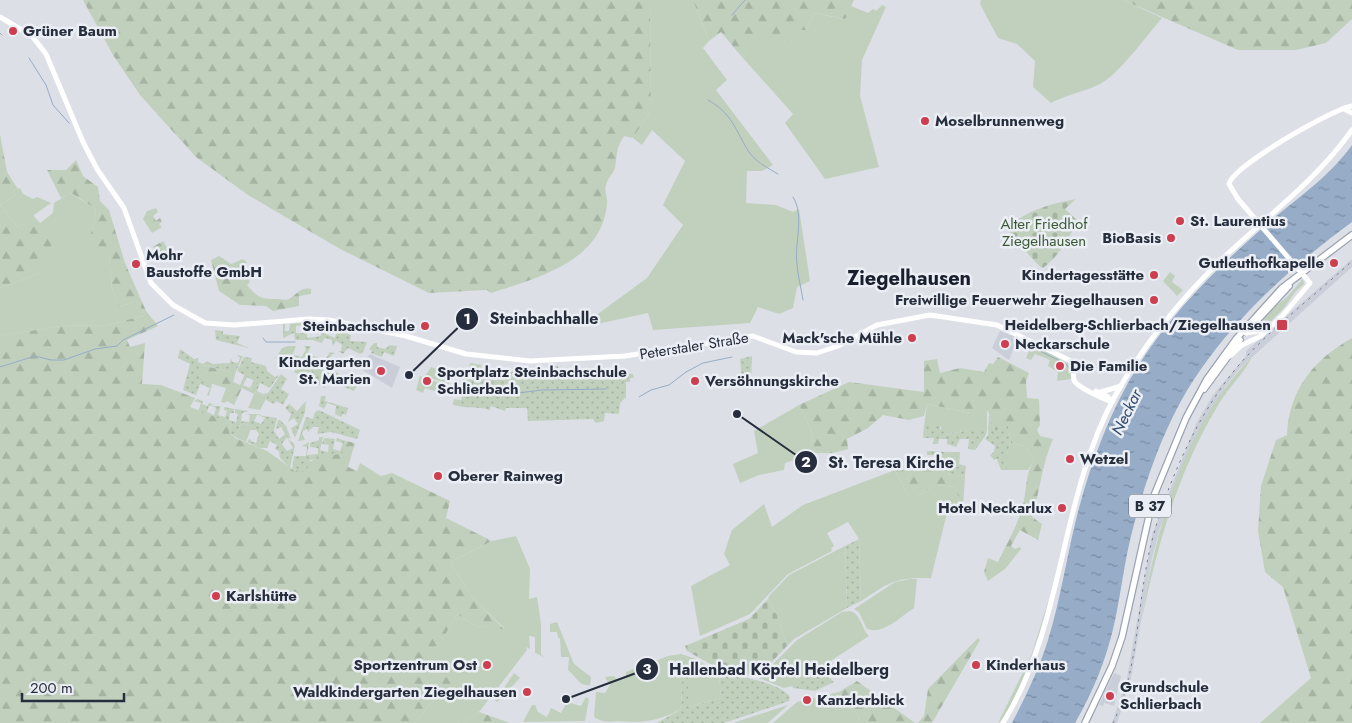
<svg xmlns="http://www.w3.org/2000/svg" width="1352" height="723" viewBox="0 0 1352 723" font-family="Jost,sans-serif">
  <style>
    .built { fill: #caced8 }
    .green { fill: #c1d0bd }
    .forest { fill: url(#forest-firs) }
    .cemetery { fill: url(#cemetery-stones) }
    .garden { fill: url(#garden-dots) }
    .water { fill: url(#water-ripples) }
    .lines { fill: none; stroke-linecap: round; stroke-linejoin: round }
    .stream { stroke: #96acc7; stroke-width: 1 }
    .primary-casing { stroke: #9ba3b2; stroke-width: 8 }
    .secondary { stroke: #fff; stroke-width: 5 }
    .primary { stroke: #fff; stroke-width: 5.5 }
    .rail { stroke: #757e8f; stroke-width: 1; stroke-dasharray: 2.5 5; stroke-linecap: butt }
    .secondary-bridge { stroke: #fff; stroke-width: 5 }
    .poi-dot { fill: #cd3f4f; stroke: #ebeef4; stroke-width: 2 }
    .labels { text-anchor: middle; stroke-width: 5; stroke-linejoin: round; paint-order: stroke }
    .shield { fill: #ebeef4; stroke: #616773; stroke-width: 1 }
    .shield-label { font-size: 14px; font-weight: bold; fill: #262d3c }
    .poi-label { font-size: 15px; font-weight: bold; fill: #262d3c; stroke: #ebeef4; text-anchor: start }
    .park-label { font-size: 15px; fill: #395833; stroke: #ebeef4 }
    .street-label { font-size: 15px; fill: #262d3c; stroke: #ebeef4 }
    .water-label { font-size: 16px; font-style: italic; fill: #304a70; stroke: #ebeef4 }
    .district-label { font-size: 20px; font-weight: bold; fill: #181e2d; stroke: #ebeef4 }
    .leader { fill: none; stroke: #262d3c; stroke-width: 2 }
    .callout-dot { fill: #262d3c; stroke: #ebeef4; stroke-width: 2 }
    .mark-label { font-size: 15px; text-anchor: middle; font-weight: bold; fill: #fff }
    .callout-label { font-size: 16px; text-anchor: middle; font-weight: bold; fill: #262d3c; stroke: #ebeef4; stroke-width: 5; stroke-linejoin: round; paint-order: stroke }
  </style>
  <defs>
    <pattern id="forest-firs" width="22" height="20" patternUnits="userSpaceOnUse" patternTransform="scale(1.25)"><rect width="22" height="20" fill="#c1d0bd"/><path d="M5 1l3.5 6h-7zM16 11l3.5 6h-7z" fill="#a6b3a3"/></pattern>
    <pattern id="cemetery-stones" width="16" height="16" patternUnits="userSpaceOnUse" patternTransform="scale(1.25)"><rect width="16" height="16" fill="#c1d0bd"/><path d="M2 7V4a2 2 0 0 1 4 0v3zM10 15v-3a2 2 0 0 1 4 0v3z" fill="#a6b3a3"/></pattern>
    <pattern id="garden-dots" width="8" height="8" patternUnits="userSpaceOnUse" patternTransform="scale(1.25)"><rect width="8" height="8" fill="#c1d0bd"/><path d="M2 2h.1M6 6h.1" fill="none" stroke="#a6b3a3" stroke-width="1.8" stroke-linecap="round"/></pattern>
    <pattern id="water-ripples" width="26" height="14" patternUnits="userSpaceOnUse" patternTransform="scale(1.25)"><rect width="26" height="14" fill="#96acc7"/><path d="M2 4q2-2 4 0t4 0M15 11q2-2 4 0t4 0" fill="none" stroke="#7a8ca3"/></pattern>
  </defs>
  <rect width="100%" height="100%" fill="#dcdfe6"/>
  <g class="built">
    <path d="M1352,259V267L1239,369L1225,387L1185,461L1160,528L1152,558L1130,684L1117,723H1112L1127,678L1152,535L1196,424L1213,395L1246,356V351Z"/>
    <path d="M1000,331L1018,338L1009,360L992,348Z"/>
    <path d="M370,354L400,367L392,388L361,369L364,361Z"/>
    <path d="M1114,673L1121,676L1114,706L1104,703L1103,706L1099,705Z"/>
  </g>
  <g class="green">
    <path d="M650,0H693L709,41L703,48L727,80L716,90L773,165L762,171H747L746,203L776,205L793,212L799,209L810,281L797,287L793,308L779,314L758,307L750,323L653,330L648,313L597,324L595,316L647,278L683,225L663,205L685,161L652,130L642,145L633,138L651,110Z"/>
    <path d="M981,0H1123L1162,18C1147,35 1118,76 1098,85C1083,92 1068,94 1051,103L1033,87L1035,61L1017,44L998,38L980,4Z"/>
    <path d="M882,5L886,7L862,60L860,96L879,167L825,179L785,123L793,114L742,57L760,29L806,30L814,13L844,19L851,6L868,13L873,9L876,11Z"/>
    <path d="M20,188L23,194L33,199L37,197L51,203L17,227L0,205L15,196L13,191Z"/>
    <path d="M70,193L96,209L95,221L90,235L109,256L112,288L119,307L137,301L145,315L109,325L60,326L1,336L0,340V288L40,273V223L53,213L54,203Z"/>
    <path d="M1170,272L1175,276L1172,282L1183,290L1177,296L1163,281Z"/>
    <path d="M1303,279L1304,284L1295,292L1284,308L1264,328H1259C1257,315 1280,304 1287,297C1292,292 1297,285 1303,279Z"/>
    <path d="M1032,344L1071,365V379L1057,381L1058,372L1048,366L1050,360L1035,354L1031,360L1026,358Z"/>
    <path d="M288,346H296L290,361L283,356L280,359L276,358L282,348Z"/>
    <path d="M1252,357C1243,375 1227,389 1217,407C1178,472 1157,546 1142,619C1155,529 1185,423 1252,357Z"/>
    <path d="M431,367L452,375L449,384L425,376Z"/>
    <path d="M420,376L446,385L445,387L439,385L437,392L425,388L423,393L416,390Z"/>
    <path d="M255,392L267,397L260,410L248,408Z"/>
    <path d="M927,404L970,413L975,407L987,410V430H968L945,435L940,426H924Z"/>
    <path d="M799,405L810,427L815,453L785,463L784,470L759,475L740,483L733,464L758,453L754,431Z"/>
    <path d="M241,423L252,426L246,442L235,437Z"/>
    <path d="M1011,443L1025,446L1034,460L1028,470H1007V454Z"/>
    <path d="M946,452H960L959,467L945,466Z"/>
    <path d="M895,470L909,497H916L935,485L956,487L960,509L947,513L931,578C895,577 890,582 861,601L859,539L848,522L827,533L834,546L831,548L832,551L788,574L750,614L700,636L691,586L730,565L724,554L732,530L764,504L772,527L803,505Z"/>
    <path d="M516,536L530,569L529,599L537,597L541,624V654L544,657L535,653V637L529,636L530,649L526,647L527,650L479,712L463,723H415L442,689L446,677L423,672L457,614L476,626L504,628L472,597L450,562L492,541Z"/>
    <path d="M845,546L847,608L794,639L787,646L778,617L768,599L769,596L789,575Z"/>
    <path d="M910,579H917L914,608C901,616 884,635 867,629L859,612L854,609L895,582Z"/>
    <path d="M1049,599C1044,622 1015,713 998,723L1031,656Z"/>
    <path d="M850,611C861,614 861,628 869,636L792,686L784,688L759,678L797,640L842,612Z"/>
    <path d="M557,622L574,664L591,677L590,685C579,687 576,676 568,670L569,657H561L560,638H558L557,632H550V624Z"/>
    <path d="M681,654L696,659L719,673L721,698L688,707V659H683L681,709C657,722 643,723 616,721C608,723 600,721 594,717L596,692L605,693L610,685L605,677L614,676L617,680L626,676V672L668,656Z"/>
    <path d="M514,673L520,678L497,702L495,701Z"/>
    <path d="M839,692L859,717L857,723H773L797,702Z"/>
    <path d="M586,697L589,699L585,721L523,722L532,705H535L538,712L547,717L551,708L561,713L567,702L581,706Z"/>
    <path d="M788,705L768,723H734L736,722Z"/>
  </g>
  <g class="forest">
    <path d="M83,0H650L651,110L633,138L624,136C615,151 618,152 615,168C613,174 607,179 606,185C604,191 608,198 607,204C602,262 537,278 491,293L487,290L429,293L340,249L248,195L196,157L140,95L113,55Z"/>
    <path d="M693,0H854L845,19L814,13L806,30H796L787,43L760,30L742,57L721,32L709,41Z"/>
    <path d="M1123,0H1352V19L1326,43L1296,50H1238Z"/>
    <path d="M0,134L7,172L18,189L13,191L15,196L0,205L17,227L33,215L40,223L48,227L52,245L40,273L0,288Z"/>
    <path d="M76,160L83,176L98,187L100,201L109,210L125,263L146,311L158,326L127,340L130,347L145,343L142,384L161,385L195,398L190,407L232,423L229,432L235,438L267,451L295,471C308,461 325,453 341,454L346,441L355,443L348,467L357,471L360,463L381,476L392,473L450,501L446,518L492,541L450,562L472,597L504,629L476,626L457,614L424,671L446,677L453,683L442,689L415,723H0V336L60,326L109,325L145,315L137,301L119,307L112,288L109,256L95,254L90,235L95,221L96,209L71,193L61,198L47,170H66Z"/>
    <path d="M156,208L158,212L153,216L156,221L160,218L162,222L159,224L162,227L152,233L143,219L147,211Z"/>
    <path d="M163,241L171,254L162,260L153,247Z"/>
    <path d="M219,256L231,264L243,259L247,262L239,274L231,268L228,272L235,278H247L250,282L247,285C259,299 261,299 278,299C281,299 284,300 286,300C297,297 298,286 311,289V294L299,296V306L273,311L266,306L240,305L219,291L211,260Z"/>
    <path d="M1352,338V723H1260L1311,678L1283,587L1265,572L1258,531L1261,486L1276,440L1287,435C1289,390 1313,360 1352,338Z"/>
    <path d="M998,357L1029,373L1026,381L1027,398L1039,399L1040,425L1037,430L1040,436L1053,439C1042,464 1040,491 1032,517L1042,524L1038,540L1020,530L1011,546L1015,549L1020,547L1021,549L1005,569L988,581L984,572L988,558L998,562C1007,543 1018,525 1023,505C1027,489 1025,475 1034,460L1025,446L1011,443L1008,425L995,431L988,411L975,407L971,413L927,404L924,416L909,420L883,415L868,428L847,439L848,449L833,453H815L810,427L799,405L849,382L924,392V361L937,359L940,373L960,368L984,372L989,363L993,364Z"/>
    <path d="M202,365L230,372L236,371L233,382L240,385L245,374L248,376L243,385L252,389L258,380L260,381L254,394L242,388L234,405L227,401L224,403L221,402L226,388L199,380Z"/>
    <path d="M895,470L944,471L945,474L965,476L963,507L960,509L956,487L935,485L916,497H909Z"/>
    <path d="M978,638L980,640L932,723H918L924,716L928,689Z"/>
    <path d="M857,681L915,723H857L859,717L839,692Z"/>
    <path d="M479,712L510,723H463Z"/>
  </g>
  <g class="cemetery">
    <path d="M1076,199L1065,209L1078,221C1068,239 1060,255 1043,268C1036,266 1016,238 1008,230C1020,211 1055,203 1076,199Z"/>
    <path d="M768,599L778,617L787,646L766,668L755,675L723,671L687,651L685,646L749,619Z"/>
  </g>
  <g class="garden">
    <path d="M302,323V325L296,326V333H307V338L321,336V329L327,330L326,334L335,338L337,331L351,335L350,341L367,342L363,352L360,354L348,348L343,354L338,351H341L342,345L336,341L333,346L332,340L325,338L321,343L313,340H295L294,333L283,338V324H285V331H289L290,324Z"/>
    <path d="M215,330L223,331V334L240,336L237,343L249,348L216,340Z"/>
    <path d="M374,343H377V347L385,349L390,345L397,346L394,356L384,352L382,357L371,353L372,351L369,349Z"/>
    <path d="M304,346H311L307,354L317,357V359L323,363L330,352L336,354H332L328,361C332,370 344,380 358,384L354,391L329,381L325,388L294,372L297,367L290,361L293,355L302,357L306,349Z"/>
    <path d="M180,349L194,359L198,358V362L203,364L207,361L213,364L230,363L231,358L232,362L238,363L240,358L237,355L243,356L236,371L230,372L203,365L200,380L210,382L212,385L209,396L207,395L210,388L200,384L196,395L183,390L190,364L178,358Z"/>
    <path d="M752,356L751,379L742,382L740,359Z"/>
    <path d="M244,357L252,358L251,362L266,366L267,371L275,377L279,375L270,388L260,383L257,391L263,394L268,393L281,374L287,379L281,389L289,394L283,405L276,401L274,404L266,400L267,397L255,392L259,380L253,389L250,388L254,381L237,371Z"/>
    <path d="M470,363L481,365L482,370L486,371L485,379L497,380L500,371L553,375V366H558L559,374L598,373L599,375H610V368H621L623,373L633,374L634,378H630V382H626V397L620,403L619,414L605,413L604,421L596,423L593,419L528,421L527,408H506L505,411L491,406L490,410C477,406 470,409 453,405L454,399L461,400L466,380L462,379L463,376L470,378L473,370L469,368Z"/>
    <path d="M321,396H326L325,401L348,408L346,415L343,414L341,417L335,414L336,406L327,403L324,409L319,406Z"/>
    <path d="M197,399L203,401L202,404L207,406L209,403L214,405L209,406L207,412L214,415L216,408L212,406H221L218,415L225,417L227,411L224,410V407L234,409V413H230L229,420L236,422L238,414L235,413V409L249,411L242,413L241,421L249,422L250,415L246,414H261L257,415L254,421L261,424L265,418L258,415L277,418L274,431L279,439L285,434L281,427L276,429L278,420H280L286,426L291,439L287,437L282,444L287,451L293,448L287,438L295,445L290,468L280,458L279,451L275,449L277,445L270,441L267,448H260L247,442L250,438L251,441L256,443L259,434L256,430H250L252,426L241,423L235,437L229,432L232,423L198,411L201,403L194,401Z"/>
    <path d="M306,401L305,412L295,438L291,428L298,424L294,418L288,422L291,414L285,408L289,404L297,411Z"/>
    <path d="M319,410L360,430L357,439L331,432L317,434L319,427H313L308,432L307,429L303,431L302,433L305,440L298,441L306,417L313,419L315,412Z"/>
    <path d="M989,414L995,431L1008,424L1011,443L1007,454V470H1001L997,459L994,460L990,455L994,452L995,446L985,439L988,435Z"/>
    <path d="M924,426H940V429L945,430V435L968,430H987L986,435L975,450L968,449L969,439H960L956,447L947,444V439H939L938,444H933L934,438H923Z"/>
    <path d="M319,437H323L320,450L328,452L329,445L322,444L324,438L335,439L333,449L340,451L343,443L336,441L337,438L346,441L342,454C330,454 322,459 310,460L306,473L292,469L294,456H306L307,447L302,446L309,442L307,455L318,454V448L310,447V443L319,440Z"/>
    <path d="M927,451L946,452L945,466L958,467L959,464L966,466L965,476L944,474V471H922V468H932L933,464H937L936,455H927Z"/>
    <path d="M859,539L861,601L847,608L845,546Z"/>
    <path d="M683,659H688V707L721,698L719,673C737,676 780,682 790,697L789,701L724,723H657L681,709Z"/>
    <path d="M819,667L834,682L815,691L793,688L792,685Z"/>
  </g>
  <path class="water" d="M1352,145V222C1296,263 1241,312 1201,369C1167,417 1147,475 1132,532C1124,563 1121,594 1114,625C1106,660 1093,692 1075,723H1012C1026,696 1039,669 1048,640C1061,598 1067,554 1078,512C1091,462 1111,409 1138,366C1174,309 1222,263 1273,219C1301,195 1330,176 1352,145Z"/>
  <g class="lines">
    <g class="stream">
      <path d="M732,15L745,0"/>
      <path d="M0,33L2,35"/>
      <path d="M29,58L46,85L53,105L69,123"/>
      <path d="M708,100C733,114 735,130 749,152C756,162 768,168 778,174"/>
      <path d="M793,197C805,216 794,243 797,264C798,276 801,288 803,300"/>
      <path d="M263,338L266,342H295"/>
      <path d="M1032,347L1066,364L1069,368"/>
      <path d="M0,367L35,356L51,360H64L95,349L117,346L123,340L174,315"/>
      <path d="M481,391L518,393L542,390L606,389"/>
      <path d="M639,397L651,390L669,385L686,372L703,363L732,357"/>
    </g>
    <defs>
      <g id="primary">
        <path d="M1253,325L1289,286"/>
        <path d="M1204,389L1240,340"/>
        <path d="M1085,723L1112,666L1122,637L1153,498L1186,418L1207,379L1236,339L1282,288L1352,235"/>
      </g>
    </defs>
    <use href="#primary" class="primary-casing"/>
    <g class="secondary">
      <path d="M0,17L32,36L46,54L83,142L97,169L124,208L151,283L173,305L205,323L234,325L309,319L329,320L406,336L466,354L530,361L625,356L753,336L796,352L817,353L838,346L877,325L930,315L997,325L1071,361C1076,367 1072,373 1074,380C1076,387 1104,399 1112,402"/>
      <path d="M1344,109L1352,113"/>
      <path d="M1238,199L1229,184C1233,166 1332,109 1352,106"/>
      <path d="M1246,333L1265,330"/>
      <path d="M1230,356L1242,345L1261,336L1284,314L1310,283L1305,277"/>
      <path d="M1096,391L1108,397L1112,402"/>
      <path d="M1101,392L1121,386"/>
      <path d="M1003,723C1065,623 1059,499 1115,396C1143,345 1180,300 1221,260C1266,217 1316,181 1352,130"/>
    </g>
    <use href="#primary" class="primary"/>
    <path class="rail" d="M1113,723C1138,671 1137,609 1149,553C1164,487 1201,404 1248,355C1280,321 1318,293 1352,261"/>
    <path class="secondary-bridge" d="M1238,199L1305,277"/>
  </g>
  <g class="poi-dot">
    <circle cx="13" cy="31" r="5"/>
    <circle cx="925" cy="121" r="5"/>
    <circle cx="1180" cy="221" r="5"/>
    <circle cx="1171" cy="238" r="5"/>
    <circle cx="1334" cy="263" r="5"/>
    <circle cx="136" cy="264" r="5"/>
    <circle cx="1154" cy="275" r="5"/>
    <circle cx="1154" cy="300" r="5"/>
    <rect x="1276" y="319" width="12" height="12" rx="2.5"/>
    <circle cx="425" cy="326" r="5"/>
    <circle cx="912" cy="338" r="5"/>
    <circle cx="1005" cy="344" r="5"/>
    <circle cx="1060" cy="366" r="5"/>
    <circle cx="381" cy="371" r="5"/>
    <circle cx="427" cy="381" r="5"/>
    <circle cx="695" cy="381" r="5"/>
    <circle cx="1070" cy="459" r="5"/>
    <circle cx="438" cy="476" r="5"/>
    <circle cx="1062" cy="508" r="5"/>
    <circle cx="216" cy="596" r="5"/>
    <circle cx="487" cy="665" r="5"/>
    <circle cx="976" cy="665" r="5"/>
    <circle cx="527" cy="692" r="5"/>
    <circle cx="1110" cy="696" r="5"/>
    <circle cx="807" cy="700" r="5"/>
  </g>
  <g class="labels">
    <rect class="shield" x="1129" y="494.5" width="42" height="23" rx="4"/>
    <g class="shield-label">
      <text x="1150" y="511">B 37</text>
    </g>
    <g class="poi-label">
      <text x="23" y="36">Grüner Baum</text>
      <text x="935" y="126">Moselbrunnenweg</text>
      <text x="1190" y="226">St. Laurentius</text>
      <text x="1161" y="243" text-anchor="end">BioBasis</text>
      <text x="146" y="260">Mohr<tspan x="146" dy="17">Baustoffe GmbH</tspan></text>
      <text x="1324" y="268" text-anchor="end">Gutleuthofkapelle</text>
      <text x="1144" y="280" text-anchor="end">Kindertagesstätte</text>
      <text x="1144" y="305" text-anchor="end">Freiwillige Feuerwehr Ziegelhausen</text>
      <text x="1271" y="330" text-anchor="end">Heidelberg-Schlierbach/Ziegelhausen</text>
      <text x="415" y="331" text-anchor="end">Steinbachschule</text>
      <text x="902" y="343" text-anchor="end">Mack'sche Mühle</text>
      <text x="1015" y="349">Neckarschule</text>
      <text x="371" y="367" text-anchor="end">Kindergarten<tspan x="371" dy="17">St. Marien</tspan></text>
      <text x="1070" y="371">Die Familie</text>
      <text x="437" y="377">Sportplatz Steinbachschule<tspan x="437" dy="17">Schlierbach</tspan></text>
      <text x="705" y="386">Versöhnungskirche</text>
      <text x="1080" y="464">Wetzel</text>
      <text x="448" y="481">Oberer Rainweg</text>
      <text x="1052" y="513" text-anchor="end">Hotel Neckarlux</text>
      <text x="226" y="601">Karlshütte</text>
      <text x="477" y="670" text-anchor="end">Sportzentrum Ost</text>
      <text x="986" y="670">Kinderhaus</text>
      <text x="1120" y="692">Grundschule<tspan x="1120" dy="17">Schlierbach</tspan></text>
      <text x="517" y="697" text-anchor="end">Waldkindergarten Ziegelhausen</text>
      <text x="817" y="705">Kanzlerblick</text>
    </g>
    <g class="park-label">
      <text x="1044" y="229">Alter Friedhof<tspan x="1044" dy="17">Ziegelhausen</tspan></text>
    </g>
    <g class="street-label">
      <text transform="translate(694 346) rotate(-9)" y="5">Peterstaler Straße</text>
    </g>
    <g class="water-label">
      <text transform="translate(1126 412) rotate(-64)" y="6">Neckar</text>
    </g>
    <g class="district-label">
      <text x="909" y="285">Ziegelhausen</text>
    </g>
  </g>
  <path class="leader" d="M409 375L467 319M737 414L806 462M566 699L647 669"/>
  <g class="callout-dot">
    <circle cx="409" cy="375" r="5"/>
    <circle cx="737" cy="414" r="5"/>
    <circle cx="566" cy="699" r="5"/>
    <circle cx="467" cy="319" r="12"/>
    <circle cx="806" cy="462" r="12"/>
    <circle cx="647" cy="669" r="12"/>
  </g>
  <g class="mark-label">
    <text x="467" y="324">1</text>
    <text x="806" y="467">2</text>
    <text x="647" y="674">3</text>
  </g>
  <g class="callout-label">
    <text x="544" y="324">Steinbachhalle</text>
    <text x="891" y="468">St. Teresa Kirche</text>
    <text x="779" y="675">Hallenbad Köpfel Heidelberg</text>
  </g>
  <path d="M22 693v8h102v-8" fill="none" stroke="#262d3c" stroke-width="2.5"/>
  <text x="30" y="693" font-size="15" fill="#262d3c" stroke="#ebeef4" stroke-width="4" paint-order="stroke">200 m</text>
</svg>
